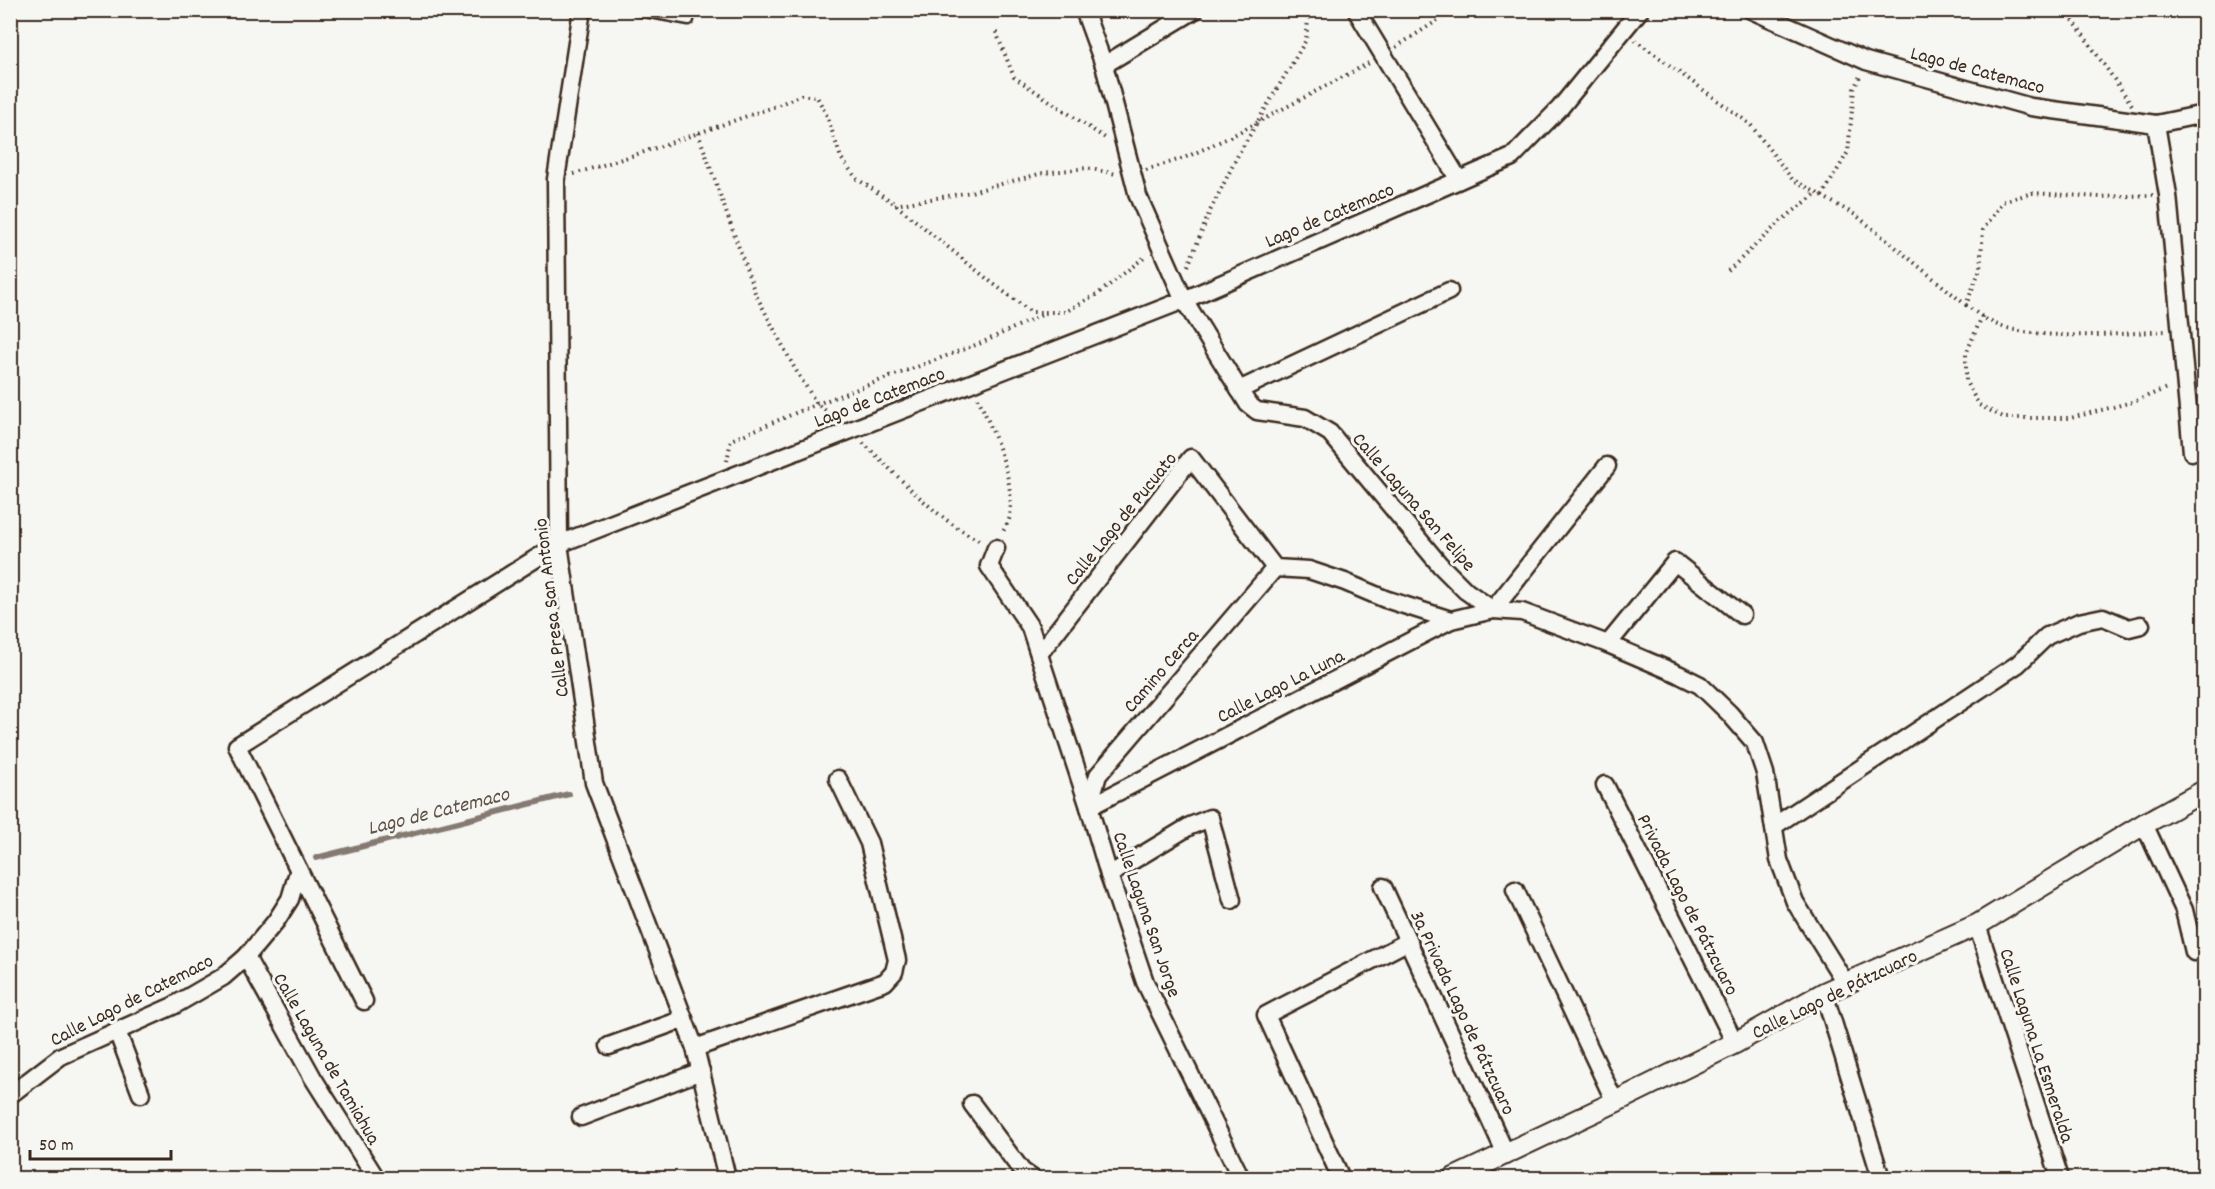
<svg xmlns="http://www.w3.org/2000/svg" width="2215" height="1189" viewBox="0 0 2215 1189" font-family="Dekko,sans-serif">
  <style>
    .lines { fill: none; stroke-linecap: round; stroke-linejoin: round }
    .stream { stroke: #857a71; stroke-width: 6 }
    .service-casing { stroke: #3b2a1e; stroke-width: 13 }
    .minor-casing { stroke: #3b2a1e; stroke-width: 21 }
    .tertiary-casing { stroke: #3b2a1e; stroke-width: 24 }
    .path { stroke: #3b2a1e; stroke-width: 4; stroke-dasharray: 1.5 4.5; stroke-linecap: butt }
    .service { stroke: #f6f6f2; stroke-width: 8 }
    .minor { stroke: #f6f6f2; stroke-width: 16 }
    .tertiary { stroke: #f6f6f2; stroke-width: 20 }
    .labels { text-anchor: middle; stroke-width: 6; stroke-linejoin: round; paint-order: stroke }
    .street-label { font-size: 20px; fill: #3b2a1e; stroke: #f6f6f2 }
    .water-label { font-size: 21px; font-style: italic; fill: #605248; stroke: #f6f6f2 }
  </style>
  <rect width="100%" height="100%" fill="#f6f6f2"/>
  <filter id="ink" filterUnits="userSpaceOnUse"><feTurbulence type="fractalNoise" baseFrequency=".0167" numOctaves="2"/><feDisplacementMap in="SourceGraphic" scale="12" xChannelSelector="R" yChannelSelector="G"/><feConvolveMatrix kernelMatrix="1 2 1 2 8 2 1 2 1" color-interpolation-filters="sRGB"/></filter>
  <g filter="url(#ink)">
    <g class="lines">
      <path class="stream" d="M316,858L569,794"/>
      <defs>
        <path id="service" d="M634,10L689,20"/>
        <g id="minor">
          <path d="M582,10L556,179L559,544L594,783L695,1048L727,1178"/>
          <path d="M1084,10L1104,65L1138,196L1184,300L1248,404L1257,411L1305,418L1330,433L1440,565L1466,591L1493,610L1522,612L1608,644L1678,674L1700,685L1729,713L1755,743L1765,773L1779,860L1795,902L1846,984"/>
          <path d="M1356,10L1459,180"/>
          <path d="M1751,10L1866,61L2031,107L2156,124L2204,114"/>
          <path d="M1104,65L1195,10"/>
          <path d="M2156,124L2168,195L2192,452"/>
          <path d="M1239,390L1449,291"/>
          <path d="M996,548L989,566L1030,627L1089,807L1109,875L1145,982L1241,1178"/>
          <path d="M1608,644L1675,562L1742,615"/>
          <path d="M1039,654L1191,458L1275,568L1309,570L1345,582L1385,599L1451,620"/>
          <path d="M1605,785L1735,1043"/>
          <path d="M1089,806L1098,775L1275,568"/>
          <path d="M1089,807L1451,620L1493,610L1607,466"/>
          <path d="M2144,824L2184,910L2194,952"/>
          <path d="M1774,826L2018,664L2047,636L2079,622L2103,617L2129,628L2141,625"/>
          <path d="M1109,875L1190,826L1210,818L1232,900"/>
          <path d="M1383,887L1506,1154"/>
          <path d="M1515,890L1615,1102"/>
          <path d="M1977,925L2060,1178"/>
          <path d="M246,957L313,1078L376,1178"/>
          <path d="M1824,993L1881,1178"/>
          <path d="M364,1001L237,746L559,544L1184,300L1512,157L1560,108L1640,10"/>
          <path d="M117,1031L141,1094"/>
          <path d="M609,1046L684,1019"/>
          <path d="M695,1048L885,982L894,972L897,960L869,843L838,779"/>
          <path d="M10,1095L61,1056L173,1006L223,977L246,957L276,921L290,899L298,872"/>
          <path d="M972,1104L1022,1171L1032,1178"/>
          <path d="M581,1117L701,1071"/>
          <path d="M1341,1178L1266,1015L1409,941"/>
        </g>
        <path id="tertiary" d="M1454,1178L1615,1102L1735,1043L1824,993L1977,925L2144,824L2204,791"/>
      </defs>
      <use href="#service" class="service-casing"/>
      <use href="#minor" class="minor-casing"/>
      <use href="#tertiary" class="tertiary-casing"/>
      <g class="path">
        <path d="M2066,10L2132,105"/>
        <path d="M996,32L1014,77L1105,138"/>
        <path d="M1635,40L1750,124L1792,179L1857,216L1966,305L1980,269L1983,230L2002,202L2032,193L2100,197L2153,195"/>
        <path d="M1396,47L1454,10"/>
        <path d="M698,133L755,293L795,369L817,404L835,418"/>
        <path d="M1146,170L1184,158L1230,137L1369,63"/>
        <path d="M574,174L644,152L776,106L801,95L817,97L827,116L841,158L857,179L891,201L991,282L1031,312H1065L1099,293L1146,256"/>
        <path d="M1822,196L1848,152L1854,89L1860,76"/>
        <path d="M895,205L971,192L1043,173L1087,168L1116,174"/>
        <path d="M1188,266L1210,211L1239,153L1306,40L1309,10"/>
        <path d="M1728,271L1782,220L1817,193"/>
        <path d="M1966,305C1974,311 1983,318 1993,323C2033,342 2120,334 2165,331"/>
        <path d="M1982,316L1966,354V382L1979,405L2005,418H2071L2136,401L2169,387"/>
        <path d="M978,398C993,432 1015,477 1010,516C1009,521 1005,528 1002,533"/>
        <path d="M863,443C899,476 937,521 981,541"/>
        <path d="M727,461L731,440L817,404L981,343L1046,313"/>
      </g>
      <use href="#service" class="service"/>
      <use href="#minor" class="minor"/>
      <use href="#tertiary" class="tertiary"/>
    </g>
  </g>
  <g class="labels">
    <g class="street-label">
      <text transform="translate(1978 69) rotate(15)" y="7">Lago de Catemaco</text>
      <text transform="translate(1329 214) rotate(-23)" y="7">Lago de Catemaco</text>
      <text transform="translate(879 396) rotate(-21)" y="7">Lago de Catemaco</text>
      <text transform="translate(1415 501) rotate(49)" y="7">Calle Laguna San Felipe</text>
      <text transform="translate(1120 518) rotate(-51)" y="7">Calle Lago de Pucuato</text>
      <text transform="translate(550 608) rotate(-97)" y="7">Calle Presa San Antonio</text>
      <text transform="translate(1160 670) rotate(-49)" y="7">Camino Cerca</text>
      <text transform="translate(1280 685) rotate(-27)" y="7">Calle Lago La Luna</text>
      <text transform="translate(1689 904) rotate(63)" y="7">Privada Lago de Pátzcuaro</text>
      <text transform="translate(1148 914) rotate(71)" y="7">Calle Laguna San Jorge</text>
      <text transform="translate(1834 993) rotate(-26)" y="7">Calle Lago de Pátzcuaro</text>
      <text transform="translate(131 999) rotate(-27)" y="7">Calle Lago de Catemaco</text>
      <text transform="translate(1464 1012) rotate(65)" y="7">3a Privada Lago de Pátzcuaro</text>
      <text transform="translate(2038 1045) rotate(72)" y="7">Calle Laguna La Esmeralda</text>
      <text transform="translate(328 1058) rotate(60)" y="7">Calle Laguna de Tamiahua</text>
    </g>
    <g class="water-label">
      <text transform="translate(438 810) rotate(-14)" y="7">Lago de Catemaco</text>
    </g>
  </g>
  <rect width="2215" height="1189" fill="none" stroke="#f6f6f2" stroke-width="36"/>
  <rect x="18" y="18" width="2179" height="1153" fill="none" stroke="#3b2a1e" stroke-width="2" filter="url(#ink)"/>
  <path d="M30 1150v9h141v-9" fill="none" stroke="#3b2a1e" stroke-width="3"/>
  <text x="39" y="1150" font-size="18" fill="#3b2a1e" stroke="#f6f6f2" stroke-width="4.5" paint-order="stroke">50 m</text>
</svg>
